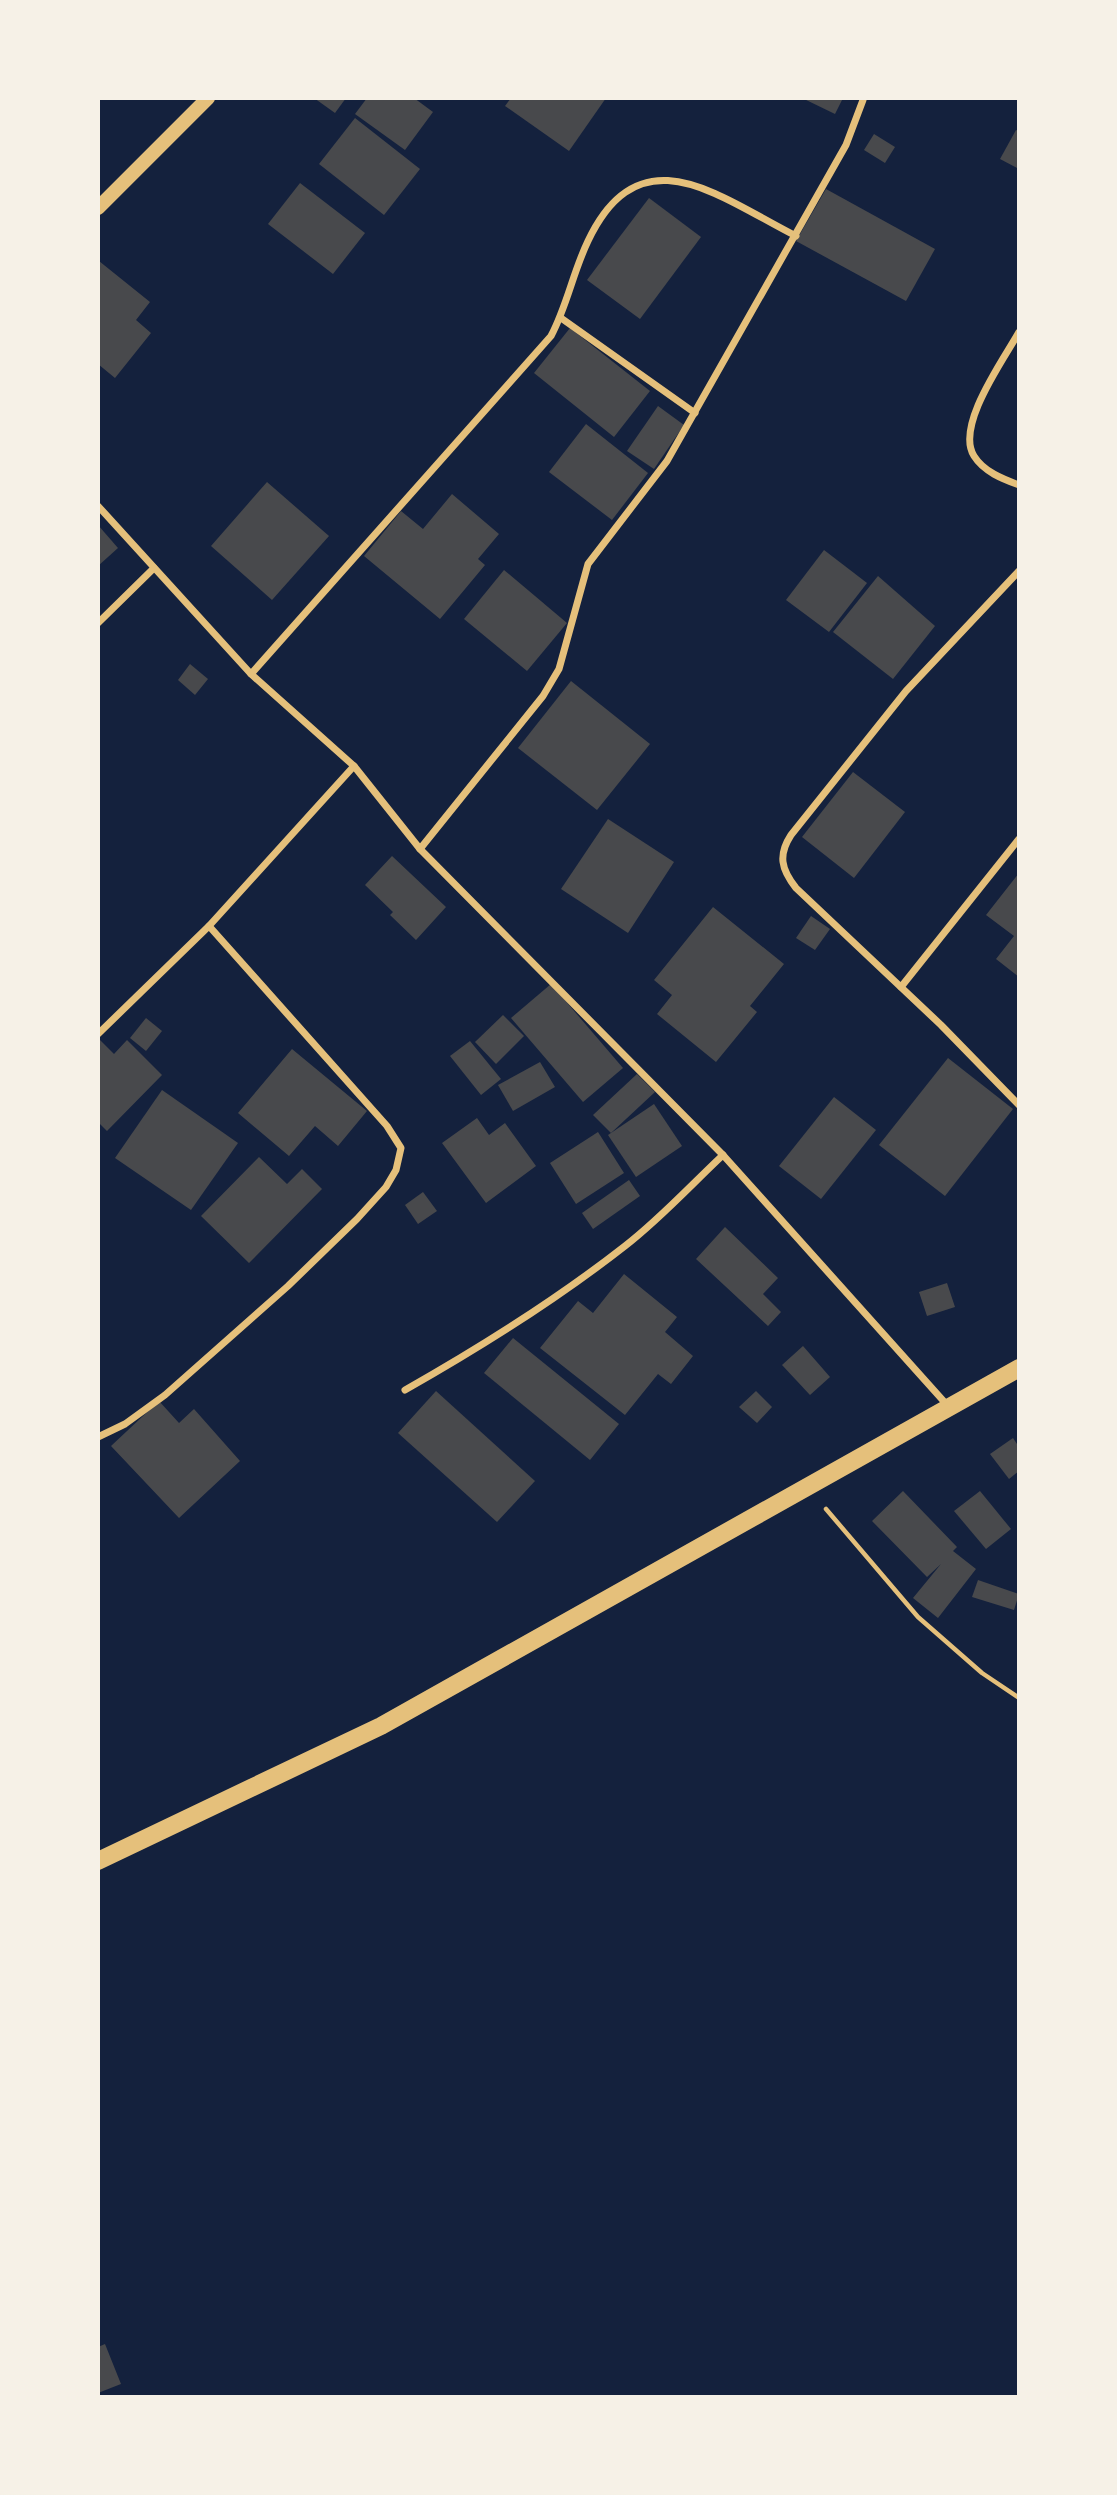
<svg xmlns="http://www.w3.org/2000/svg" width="1117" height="2495" viewBox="0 0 1117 2495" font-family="Arial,sans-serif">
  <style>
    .building { fill: #48494c }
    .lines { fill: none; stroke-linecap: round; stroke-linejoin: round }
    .path { stroke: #e5c07b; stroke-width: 4.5 }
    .minor { stroke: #e5c07b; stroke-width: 7 }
    .secondary { stroke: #e5c07b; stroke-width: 14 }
    .primary { stroke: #e5c07b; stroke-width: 18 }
  </style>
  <rect width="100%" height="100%" fill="#14213d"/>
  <g class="building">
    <path d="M314,98H346L335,113Z"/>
    <path d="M367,98H414L433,112L405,150L355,114Z"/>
    <path d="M511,98H606L569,151L505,106Z"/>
    <path d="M802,98H843L835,114Z"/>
    <path d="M355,118L420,169L384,215L319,164Z"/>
    <path d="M1016,130L1019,131V169L1000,159Z"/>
    <path d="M874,134L895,147L885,163L864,150Z"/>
    <path d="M300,183L365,233L333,274L268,224Z"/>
    <path d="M826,189L935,249L906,301L796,241Z"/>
    <path d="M649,198L701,237L640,319L587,280Z"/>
    <path d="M99,261L150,302L136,320L151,333L115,378L98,364Z"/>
    <path d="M570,328L650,391L614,437L534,373Z"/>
    <path d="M658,406L684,425L654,469L627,451Z"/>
    <path d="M586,424L648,473L612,520L549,472Z"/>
    <path d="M267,482L329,536L272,600L211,546Z"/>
    <path d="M452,494L499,534L478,559L485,565L440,619L364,556L401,511L423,529Z"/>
    <path d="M98,525L118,548L98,566Z"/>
    <path d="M824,550L867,583L829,632L786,600Z"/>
    <path d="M504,570L567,623L527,671L464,619Z"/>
    <path d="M878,576L935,626L893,679L833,632Z"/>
    <path d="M190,664L208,679L195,695L178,680Z"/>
    <path d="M571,681L650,744L597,810L518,748Z"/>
    <path d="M853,772L905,812L854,878L802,837Z"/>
    <path d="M608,819L674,862L628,933L561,889Z"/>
    <path d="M392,856L446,907L416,940L390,915L393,912L365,885Z"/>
    <path d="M1019,873V977L996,959L1014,936L986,915Z"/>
    <path d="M713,907L784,964L750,1006L757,1012L716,1062L657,1014L672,995L654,980Z"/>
    <path d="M811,916L830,929L815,950L796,938Z"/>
    <path d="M551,984L623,1068L583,1102L511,1018Z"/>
    <path d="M503,1015L524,1036L496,1064L475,1042Z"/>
    <path d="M146,1018L162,1031L146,1051L130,1038Z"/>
    <path d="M98,1038L114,1054L127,1040L162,1075L107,1131L98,1122Z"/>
    <path d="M470,1041L501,1079L481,1095L450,1056Z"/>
    <path d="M292,1049L367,1111L338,1146L315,1126L289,1156L238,1113Z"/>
    <path d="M948,1058L1013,1109L945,1196L879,1145Z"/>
    <path d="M540,1062L555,1087L513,1111L498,1085Z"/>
    <path d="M637,1074L655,1092L611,1133L593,1115Z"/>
    <path d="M162,1090L238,1143L191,1210L115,1158Z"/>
    <path d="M834,1097L876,1130L821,1199L779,1166Z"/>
    <path d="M654,1104L682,1146L636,1177L608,1135Z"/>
    <path d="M477,1118L489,1135L505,1123L536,1166L486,1203L442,1143Z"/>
    <path d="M598,1132L624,1173L576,1204L550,1163Z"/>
    <path d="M259,1157L287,1184L302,1169L322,1189L249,1263L201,1216Z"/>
    <path d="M629,1180L640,1196L593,1229L582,1213Z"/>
    <path d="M423,1192L437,1211L418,1224L405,1205Z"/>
    <path d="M725,1227L778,1278L763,1294L781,1312L768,1326L696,1259Z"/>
    <path d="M624,1274L677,1317L665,1332L693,1356L671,1384L658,1374L625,1415L540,1348L578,1301L593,1313Z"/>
    <path d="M947,1283L955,1307L927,1316L919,1292Z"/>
    <path d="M513,1338L619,1424L590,1460L484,1373Z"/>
    <path d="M803,1346L830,1377L810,1395L782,1365Z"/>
    <path d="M436,1391L535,1481L497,1522L398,1433Z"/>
    <path d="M756,1391L772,1407L757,1423L739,1407Z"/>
    <path d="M159,1401L179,1423L194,1409L240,1461L179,1518L111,1446Z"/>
    <path d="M1013,1438L1019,1447V1471L1009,1479L990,1454Z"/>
    <path d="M903,1491L957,1547L953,1551L976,1569L938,1618L913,1598L941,1564L927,1577L872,1521Z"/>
    <path d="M980,1491L1011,1529L986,1549L954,1511Z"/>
    <path d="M978,1580L1019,1594L1014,1610L972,1597Z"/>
    <path d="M105,2344L121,2384L98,2393V2347Z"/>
  </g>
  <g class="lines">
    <path class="path" d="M826,1509L918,1617L982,1673L1019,1698"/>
    <g class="minor">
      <path d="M561,318L695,413"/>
      <path d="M1019,332C1004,359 955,426 974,456C984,472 1003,479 1019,485"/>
      <path d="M98,506L251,674L354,766L420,849L723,1155L948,1406"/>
      <path d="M1019,571L906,691L791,835C778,855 781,869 796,888L941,1025L1019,1105"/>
      <path d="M98,623L154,568"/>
      <path d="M251,674L551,336C567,306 573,272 588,241C640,131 719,197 796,236"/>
      <path d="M420,849L543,696L559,669L588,564L667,461L846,145L863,100"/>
      <path d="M901,987L1019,839"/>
      <path d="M98,1034L209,926L354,766"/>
      <path d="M405,1390C481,1347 556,1300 625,1246C660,1219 691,1185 723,1155"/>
      <path d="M98,1437L125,1424L165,1395L288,1286L357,1219L386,1187L396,1170L401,1148L387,1126L209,926"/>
    </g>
    <path class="secondary" d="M98,208L208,98"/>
    <path class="primary" d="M98,1861L381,1726L1019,1368"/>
  </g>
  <rect width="1117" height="2495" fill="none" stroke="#f6f1e7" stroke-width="200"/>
</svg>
